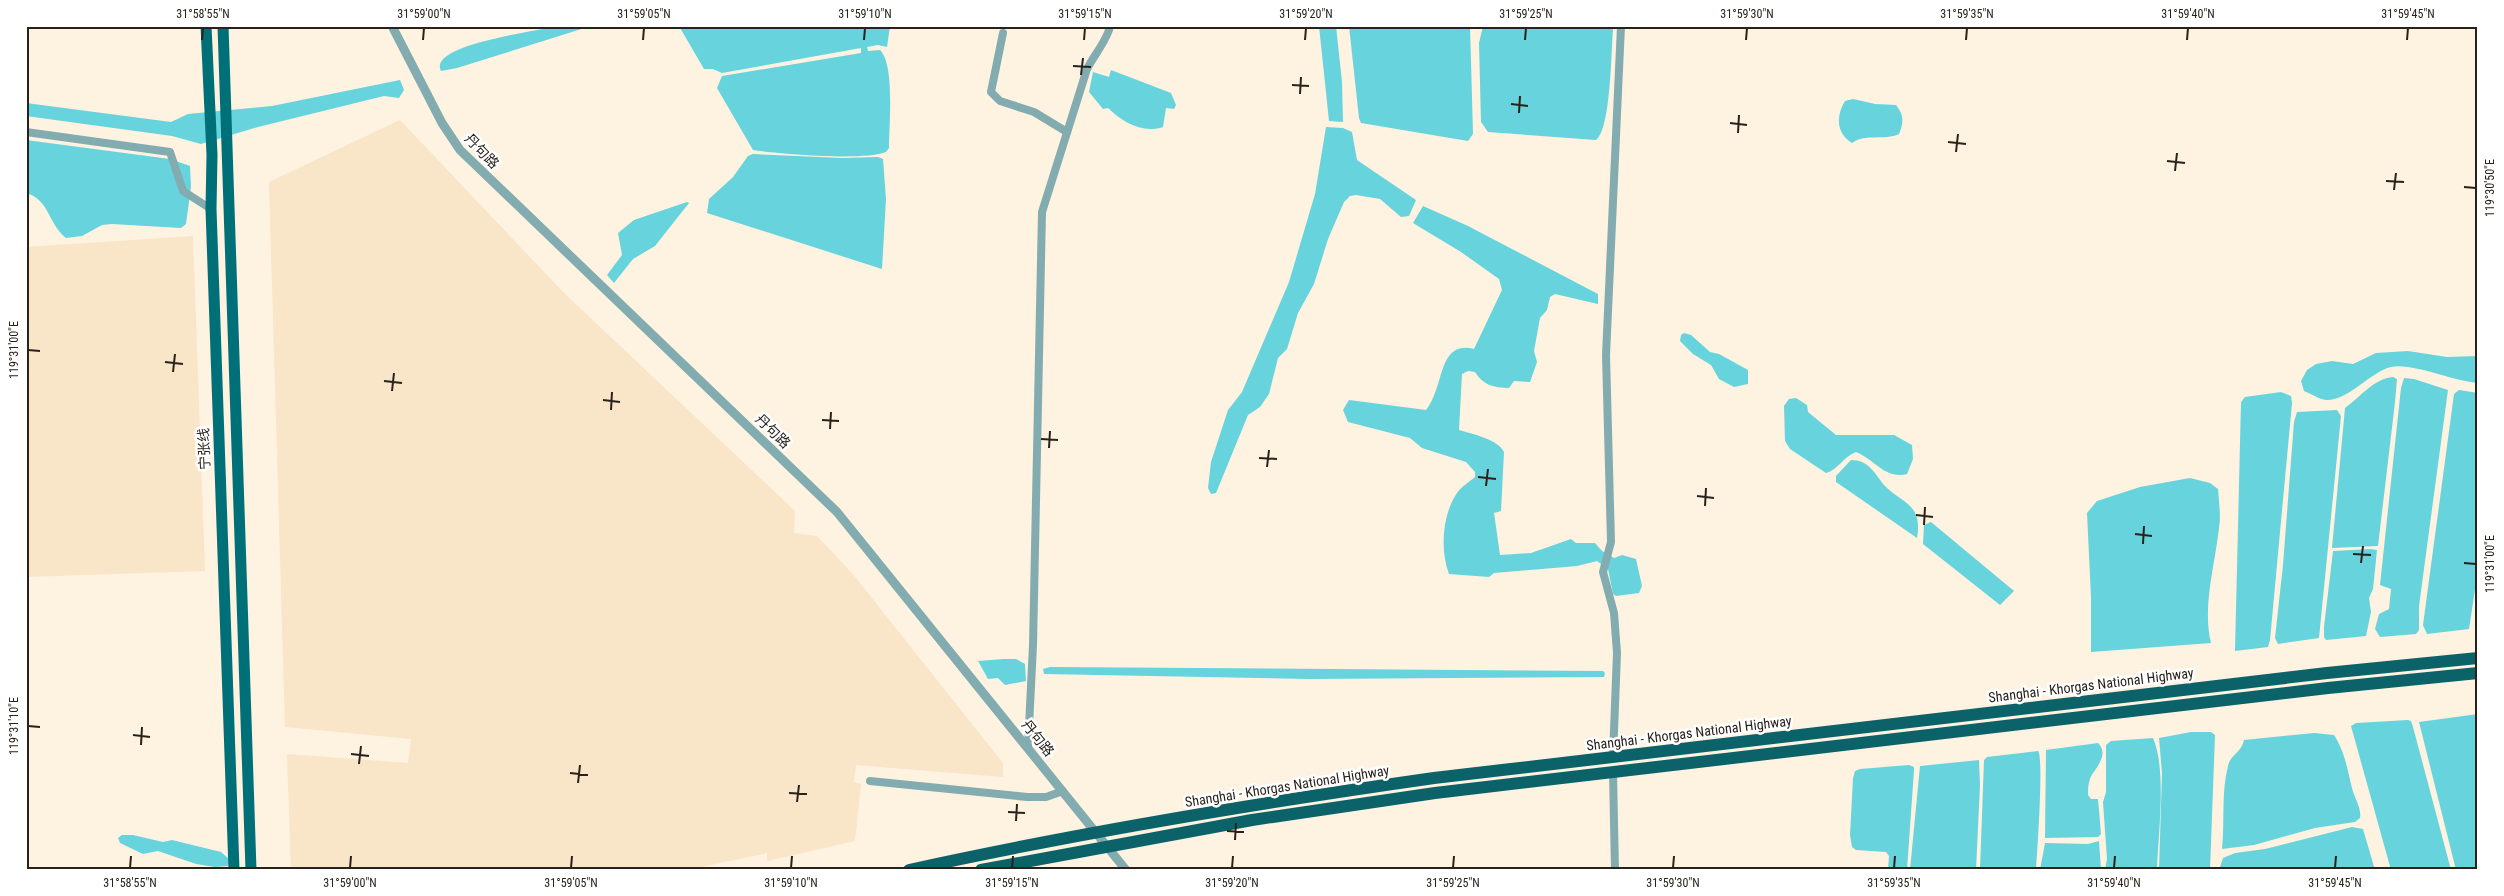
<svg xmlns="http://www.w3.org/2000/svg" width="2504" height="896" viewBox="0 0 2504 896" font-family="'Roboto Condensed','Noto Sans SC',sans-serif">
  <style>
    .built { fill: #f9e5c8 }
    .water { fill: #67d3dd }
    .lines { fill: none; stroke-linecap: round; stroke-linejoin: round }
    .minor { stroke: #83acb0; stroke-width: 8 }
    .tertiary { stroke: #83acb0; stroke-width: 9 }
    .primary { stroke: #007078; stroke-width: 11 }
    .trunk { stroke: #0c6269; stroke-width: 12 }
    .ticks { fill: none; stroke: #28221a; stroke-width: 2 }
    .labels { text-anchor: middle; stroke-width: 5; stroke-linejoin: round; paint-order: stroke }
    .street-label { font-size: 14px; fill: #28221a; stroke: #fff }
    .neatline { fill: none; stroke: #28221a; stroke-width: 2 }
    .ticks-label { font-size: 12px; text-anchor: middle; fill: #28221a }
  </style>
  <rect width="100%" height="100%" fill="#fef2e0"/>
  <g class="built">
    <path d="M400,120L563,292L795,511L794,533L817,536L852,573L1003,763V777L856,765L854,782L861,784L855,841L767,861V853L687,870H291L287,754L408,763L411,739L285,727L269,182Z"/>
    <path d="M193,236L205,571L26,577V247Z"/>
  </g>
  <g class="water">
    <path d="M557,26H591L457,68L441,71C427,44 540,31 557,26Z"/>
    <path d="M679,26H890L887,47L878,45L867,47L868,51L880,50C895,65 889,124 889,148L886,152C864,161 779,154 753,150L717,88L722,76L861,53V48L722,73L713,69H704Z"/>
    <path d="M1319,26H1336L1342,82L1343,122L1329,121Z"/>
    <path d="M1349,26H1470L1473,134L1468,141L1361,123L1359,118Z"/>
    <path d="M1483,26H1611L1613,30C1611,52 1611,129 1596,140L1488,132L1481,122L1479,43Z"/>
    <path d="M1111,70L1171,93L1176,105L1174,109L1166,108L1163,127C1143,134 1122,122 1108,108L1103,109L1089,92L1093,72L1109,77Z"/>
    <path d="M400,80L404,90L399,98L384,96L258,127L201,144L172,136L26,116V103L171,122L188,114L272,106Z"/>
    <path d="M1853,99L1875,104L1896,105C1904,115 1904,122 1899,134C1884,141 1866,133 1852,143C1836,133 1836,116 1845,101Z"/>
    <path d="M1326,127L1343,128L1352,132L1357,160L1416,200L1409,216L1401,217L1380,199L1356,195L1350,196L1344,202L1328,239L1314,284L1298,313L1287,349L1278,358L1269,394L1260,407L1248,415L1216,493L1211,494L1208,488L1211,462L1228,410L1242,392L1289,282L1315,194Z"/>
    <path d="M26,140L170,159L190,166L191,187L186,224L181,228L112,224L102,225L82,236L66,238C48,224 50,200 26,193Z"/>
    <path d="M753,154L842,158L878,157L883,159L886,199L882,269L707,213L709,199L733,177L748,156Z"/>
    <path d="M687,202L689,203L655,246L633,259L614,283L607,275L622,255L618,233L634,220Z"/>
    <path d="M1423,206L1468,226L1598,294V304L1555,294L1550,297L1547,310L1540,318L1534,351L1537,362L1530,382L1514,381L1509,388C1494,388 1483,385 1475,372L1468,371L1462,374L1459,430C1472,434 1498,439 1504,452L1501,511L1494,513L1500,555L1531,553L1571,539L1576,543H1595L1602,551L1614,558L1622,555L1636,559L1642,586L1639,593L1616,596L1613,594L1608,569L1597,561L1577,566L1494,573L1489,577L1449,574C1440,550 1442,515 1457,493C1461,487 1469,482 1475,477V472L1466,462L1422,448L1410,438L1348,422L1343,410L1349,400L1426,410C1445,387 1437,340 1474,349L1502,290L1499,279L1461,252L1413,223Z"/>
    <path d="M1684,333L1691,335L1710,352L1719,354L1748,370V384L1734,387L1719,379L1711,365L1693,354L1680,341L1681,335Z"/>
    <path d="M2408,351L2447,357L2478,356V383C2453,381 2411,362 2391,367C2369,373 2351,398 2329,400C2321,401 2312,394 2304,391L2301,381L2307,370L2316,364L2332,361L2353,364L2376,353Z"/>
    <path d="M2393,377L2397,379L2395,402L2378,546L2332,548L2345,408C2360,397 2375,378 2393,377Z"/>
    <path d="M2404,378L2414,379L2448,390L2419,606V630L2416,634L2380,637L2375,629L2379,614L2389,609L2391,589L2380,585L2401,388Z"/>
    <path d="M2459,390L2478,393V570L2469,629L2427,634L2423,625L2454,394Z"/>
    <path d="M2281,392L2291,396L2292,403L2270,640L2268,647L2235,651L2241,402L2245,397Z"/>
    <path d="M1796,398L1807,405L1808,412L1836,435H1894L1912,445L1913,459L1907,474C1886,480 1874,459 1856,452C1844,456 1838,470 1826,473L1790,449L1785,441L1784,406L1789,399Z"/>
    <path d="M2337,410L2341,416L2319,638L2278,644L2275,638L2283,565L2294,422L2297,412Z"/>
    <path d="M1851,460C1869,460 1875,474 1884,485C1902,504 1923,503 1917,538L1836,482V476Z"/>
    <path d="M2190,478L2210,483L2218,489C2219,502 2221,516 2219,528C2215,565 2202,607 2211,643L2091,652V597L2087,513L2097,501L2140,487Z"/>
    <path d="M1931,522L2014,591L2000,605L1923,544L1924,525Z"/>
    <path d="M2370,549L2377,550L2373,589L2369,598L2371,612L2366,636L2326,640L2324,637V627L2333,551Z"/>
    <path d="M1004,659H1016L1025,664L1026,681L1005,685L998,678L988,679L978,661Z"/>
    <path d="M1050,667L1603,671L1605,673L1604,677L1309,679L1044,674L1043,669Z"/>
    <path d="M2478,714V870H2456L2419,722Z"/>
    <path d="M2408,720L2411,721L2413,727L2451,870H2391L2351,726L2356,723Z"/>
    <path d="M2191,732H2211L2215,735L2210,870H2159L2162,773L2159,738Z"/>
    <path d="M2314,733L2334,735C2345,752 2347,768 2352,788C2354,797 2362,809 2360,818L2355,822L2315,828L2254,845L2222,849C2225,821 2221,793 2228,766C2230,755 2242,752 2244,740Z"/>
    <path d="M2153,738C2167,770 2158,834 2157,870H2105L2107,859L2103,802L2106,792V745L2111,741Z"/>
    <path d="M2098,743C2111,756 2092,771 2090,779C2088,784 2088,790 2088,795L2091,799H2098L2101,834L2098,837L2045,838L2046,750Z"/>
    <path d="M2038,751C2044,757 2037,854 2036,870H1980L1984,760L1987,757Z"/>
    <path d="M1979,760L1980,785L1976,870H1910L1920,766Z"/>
    <path d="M1909,765L1914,767V770L1907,870H1888L1889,856L1886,852L1856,850L1852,847L1850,835L1853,778L1855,771L1860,769Z"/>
    <path d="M2352,827L2363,829L2375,870H2219L2223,858L2235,853L2265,849Z"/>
    <path d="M122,835H133L163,842L172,840L221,852L229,859L228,866L215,867L196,864L158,851L143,854L120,843L118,838Z"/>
    <path d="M2099,841L2101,870H2040L2045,843L2088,844Z"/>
  </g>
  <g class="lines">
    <g class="minor">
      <path d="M1003,33L991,92L1000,101L1034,112L1067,132"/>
      <path d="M26,132L170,152L183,191L211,209"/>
      <path d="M1028,747L1033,645L1042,212L1087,69C1094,55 1108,39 1110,26"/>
      <path d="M1613,757L1617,653L1614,613L1603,572L1611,542L1606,355L1621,26"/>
      <path d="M1613,772L1615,870"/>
      <path d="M870,781L1027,797H1046L1063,791"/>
    </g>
    <path class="tertiary" d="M392,26L442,123L460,150L837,512L1126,870"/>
    <g class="primary">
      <path d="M206,26L212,155L211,209L234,870"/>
      <path d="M223,26L251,870"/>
    </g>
    <g class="trunk">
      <path d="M909,870C1082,832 1258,803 1434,778L2327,673L2478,658"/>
      <path d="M981,870L1252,820L1435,793L2328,688L2478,673"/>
    </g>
  </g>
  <path class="ticks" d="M202,40L203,28M423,40L424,28M643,40L644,28M864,40L865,28M1084,40L1085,28M1305,40L1306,28M1525,40L1526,28M1746,40L1747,28M1966,40L1967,28M2187,40L2188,28M2407,40L2408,28M1073,66L1091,67M1081,75L1083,58M1292,85L1309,86M1300,94L1301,77M1511,104L1528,106M1519,113L1520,96M1730,123L1747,125M1738,133L1739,115M1948,142L1966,144M1956,152L1958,134M2167,161L2185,163M2175,171L2177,153M2386,181L2404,182M2464,187L2476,188M2394,190L2396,173M28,350L40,351M165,362L183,364M173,372L175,354M384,381L402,383M392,391L394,373M603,400L620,402M611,410L612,392M822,420L839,421M830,429L831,412M1041,439L1058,440M1049,448L1050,431M1259,458L1277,459M1267,467L1269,450M1478,477L1496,479M1486,486L1488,469M1697,496L1714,498M1705,506L1706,488M1916,515L1933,517M1924,525L1925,507M2135,534L2152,536M2143,544L2144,526M2353,554L2371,555M2361,563L2363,546M2464,563L2476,564M28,726L40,727M133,735L150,737M141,745L142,727M351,754L369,756M359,764L361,746M570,773L588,775M578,783L580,765M789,793L807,794M797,802L799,785M1008,812L1025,813M1016,821L1017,804M1227,831L1244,832M1235,840L1236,823M130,868L131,856M350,868L351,856M571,868L572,856M791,868L792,856M1012,868L1013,856M1232,868L1233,856M1453,868L1454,856M1673,868L1674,856M1894,868L1895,856M2114,868L2115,856M2335,868L2336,856"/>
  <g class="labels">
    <g class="street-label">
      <text transform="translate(482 151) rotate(46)" y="5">丹句路</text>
      <text transform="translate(773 431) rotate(44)" y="5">丹句路</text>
      <text transform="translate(204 449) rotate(-92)" y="5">宁张线</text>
      <text transform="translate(2091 685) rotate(-7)" y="5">Shanghai - Khorgas National Highway</text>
      <text transform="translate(1689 733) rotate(-7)" y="5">Shanghai - Khorgas National Highway</text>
      <text transform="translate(1038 738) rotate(51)" y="5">丹句路</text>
      <text transform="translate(1287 786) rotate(-9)" y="5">Shanghai - Khorgas National Highway</text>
    </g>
  </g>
  <rect width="2504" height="896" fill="none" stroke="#ffffff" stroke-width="55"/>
  <rect x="28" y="28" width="2448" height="840" class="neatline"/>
  <g class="ticks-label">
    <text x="203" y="18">31°58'55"N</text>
    <text x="424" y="18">31°59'00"N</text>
    <text x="644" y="18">31°59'05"N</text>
    <text x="865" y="18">31°59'10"N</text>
    <text x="1085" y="18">31°59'15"N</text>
    <text x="1306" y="18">31°59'20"N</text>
    <text x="1526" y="18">31°59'25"N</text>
    <text x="1747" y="18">31°59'30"N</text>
    <text x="1967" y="18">31°59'35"N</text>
    <text x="2188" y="18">31°59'40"N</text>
    <text x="2408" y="18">31°59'45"N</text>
    <text transform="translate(2490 188) rotate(-90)" y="4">119°30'50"E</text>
    <text transform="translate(14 350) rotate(-90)" y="4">119°31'00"E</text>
    <text transform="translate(2490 564) rotate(-90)" y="4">119°31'00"E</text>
    <text transform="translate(14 726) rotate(-90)" y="4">119°31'10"E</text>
    <text x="130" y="887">31°58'55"N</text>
    <text x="350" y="887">31°59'00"N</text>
    <text x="571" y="887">31°59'05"N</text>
    <text x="791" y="887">31°59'10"N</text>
    <text x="1012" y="887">31°59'15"N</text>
    <text x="1232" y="887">31°59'20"N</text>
    <text x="1453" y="887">31°59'25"N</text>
    <text x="1673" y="887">31°59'30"N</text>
    <text x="1894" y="887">31°59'35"N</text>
    <text x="2114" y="887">31°59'40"N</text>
    <text x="2335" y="887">31°59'45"N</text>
  </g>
</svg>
